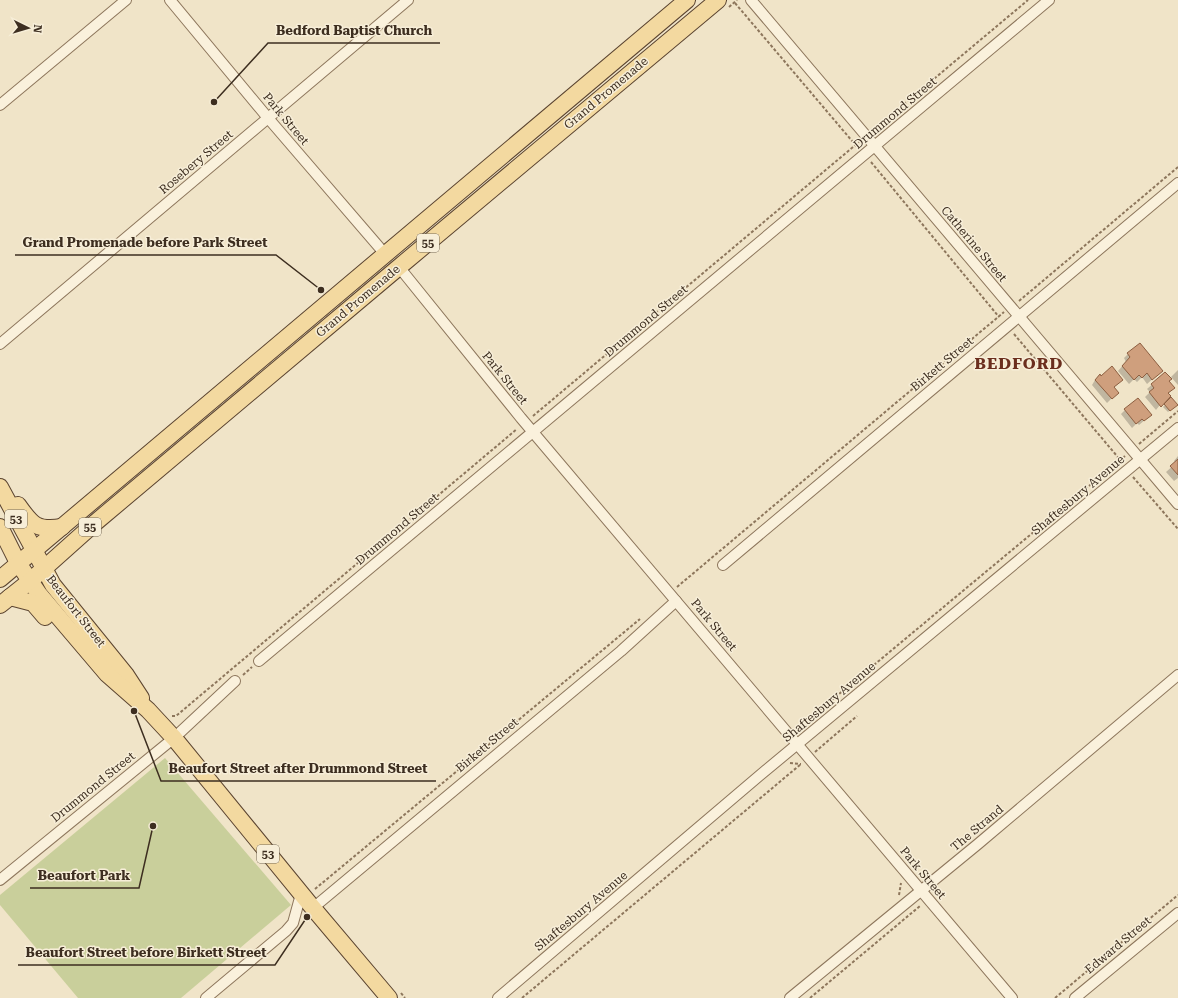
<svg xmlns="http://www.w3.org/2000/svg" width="1178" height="998" viewBox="0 0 1178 998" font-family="'Roboto Serif',serif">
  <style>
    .green { fill: #c9cf9b }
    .shadow { fill: #0003 }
    .building { fill: #cf9f7d; stroke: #8d5f41 }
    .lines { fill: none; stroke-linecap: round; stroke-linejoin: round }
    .street-casing { stroke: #8d765c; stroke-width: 12 }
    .primary-casing { stroke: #5b4430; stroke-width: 18 }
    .path { stroke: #8d765c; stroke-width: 2; stroke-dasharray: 3 2; stroke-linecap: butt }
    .street { stroke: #faf1dc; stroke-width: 10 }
    .primary { stroke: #f3d9a0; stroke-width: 16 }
    .labels { text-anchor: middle; stroke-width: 3; stroke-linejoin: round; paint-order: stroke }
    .shield { fill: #f7eed8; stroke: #756857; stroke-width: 1 }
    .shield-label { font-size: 11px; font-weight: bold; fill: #3d2e20 }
    .street-label { font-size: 12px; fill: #3d2e20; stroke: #f7eed8 }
    .district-label { font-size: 16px; font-weight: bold; letter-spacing: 1px; fill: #6b2e1e; stroke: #f7eed8 }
    .leader { fill: none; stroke: #3d2e20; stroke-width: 1.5 }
    .callout-dot { fill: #3d2e20; stroke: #f7eed8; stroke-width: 1.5 }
    .callout-label { font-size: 13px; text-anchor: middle; font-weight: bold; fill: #3d2e20; stroke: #f7eed8; stroke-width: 3; stroke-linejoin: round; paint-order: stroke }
  </style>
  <rect width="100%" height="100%" fill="#f0e4c8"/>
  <path class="green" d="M165,758L291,905L181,998H78L0,905V895Z"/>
  <g class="shadow">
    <path d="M1128,354L1157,375L1147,384L1142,377L1137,382L1134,379L1129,384L1118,371L1126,362L1124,358Z"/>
    <path d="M1178,370V385L1171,377Z"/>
    <path d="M1165,373L1168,381L1173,388L1156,410L1145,397L1150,392L1147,389Z"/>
    <path d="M1095,380L1118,384L1113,388V397L1107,403L1092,385Z"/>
    <path d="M1171,399L1176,405L1168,412L1163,407Z"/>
    <path d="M1125,410L1146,419L1139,425L1137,423L1132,428L1121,414Z"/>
    <path d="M1178,456V478L1174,481L1166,472L1176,463L1174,461Z"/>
  </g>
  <g class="building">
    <path d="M1140,343L1163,371L1152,380L1147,373L1142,378L1139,375L1134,380L1122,366L1130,357L1127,353Z"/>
    <path d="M1112,366L1123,380L1114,387L1119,393L1112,399L1095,380L1100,374L1101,376Z"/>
    <path d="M1165,372L1172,379L1169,381L1175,388L1168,393L1171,396L1161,407L1149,392L1154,388L1151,384Z"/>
    <path d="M1171,397L1178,405L1170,411L1164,404Z"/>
    <path d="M1138,398L1152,415L1144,421L1142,419L1136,424L1124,409Z"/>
    <path d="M1178,459V475L1170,466Z"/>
  </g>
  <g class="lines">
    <defs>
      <g id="street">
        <path d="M170,0L268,118L385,254"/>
        <path d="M751,0L1178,504"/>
        <path d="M0,105L126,0"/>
        <path d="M399,267L521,418L1012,998"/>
        <path d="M0,344L408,0"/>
        <path d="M723,565L1178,183"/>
        <path d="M259,661L1049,0"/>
        <path d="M0,880L174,738L235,681"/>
        <path d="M313,908L621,651L676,601"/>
        <path d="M206,998L286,931L293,923L301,894"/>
        <path d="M498,998L759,776L1178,428"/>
        <path d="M790,998L978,844L1178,675"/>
        <path d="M1075,998L1178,913"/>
      </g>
      <g id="primary">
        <path d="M0,487L53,585L126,675L141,698"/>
        <path d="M18,505C32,525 37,531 62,527"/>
        <path d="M0,527L18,563L39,594L107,674L148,710L174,738L313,908L389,998"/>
        <path d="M0,579L687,0"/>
        <path d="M10,597L33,603L45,617"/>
        <path d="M0,605L30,581L96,522L399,267L718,0"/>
      </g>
    </defs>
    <use href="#street" class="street-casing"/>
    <use href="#primary" class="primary-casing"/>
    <g class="path">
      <path d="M735,3L858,148"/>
      <path d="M729,7L737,0"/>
      <path d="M873,130L1028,0"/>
      <path d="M871,162L999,317"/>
      <path d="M1019,301L1178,167"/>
      <path d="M1014,334L1122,462"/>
      <path d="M533,416L859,142"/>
      <path d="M1139,444L1178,411"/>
      <path d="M1133,477L1178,529"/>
      <path d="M677,587L1004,312"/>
      <path d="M243,675L252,667"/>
      <path d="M172,716H176L517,429"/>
      <path d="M797,729L1125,456"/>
      <path d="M815,752L857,716"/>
      <path d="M790,763L801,764"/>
      <path d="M315,889L640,619"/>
      <path d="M899,895L901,883"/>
      <path d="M401,993L405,998"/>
      <path d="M522,998L801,764"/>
      <path d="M810,998L920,906"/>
      <path d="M1055,998L1178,895"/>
    </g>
    <use href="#street" class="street"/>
    <use href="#primary" class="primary"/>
  </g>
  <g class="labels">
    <g class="shield">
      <rect x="417" y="234" width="22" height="18" rx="3"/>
      <rect x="5" y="510" width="22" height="18" rx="3"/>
      <rect x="79" y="518" width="22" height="18" rx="3"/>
      <rect x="257" y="845" width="22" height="18" rx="3"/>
    </g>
    <g class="shield-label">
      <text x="428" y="247">55</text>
      <text x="16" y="523">53</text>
      <text x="90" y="531">55</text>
      <text x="268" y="858">53</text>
    </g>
    <g class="street-label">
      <text transform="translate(606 93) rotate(-40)" y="4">Grand Promenade</text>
      <text transform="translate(895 113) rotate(-40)" y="4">Drummond Street</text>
      <text transform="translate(286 119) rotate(50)" y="4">Park Street</text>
      <text transform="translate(196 162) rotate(-40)" y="4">Rosebery Street</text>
      <text transform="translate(974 244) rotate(50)" y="4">Catherine Street</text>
      <text transform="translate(358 301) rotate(-40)" y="4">Grand Promenade</text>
      <text transform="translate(646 321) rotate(-40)" y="4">Drummond Street</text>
      <text transform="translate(942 364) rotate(-40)" y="4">Birkett Street</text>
      <text transform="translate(505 378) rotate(51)" y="4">Park Street</text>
      <text transform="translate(1078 495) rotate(-40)" y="4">Shaftesbury Avenue</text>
      <text transform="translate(397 529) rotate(-40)" y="4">Drummond Street</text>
      <text transform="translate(76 611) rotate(52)" y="4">Beaufort Street</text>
      <text transform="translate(714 625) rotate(50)" y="4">Park Street</text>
      <text transform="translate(829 702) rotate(-40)" y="4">Shaftesbury Avenue</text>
      <text transform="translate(487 745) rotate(-40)" y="4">Birkett Street</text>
      <text transform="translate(93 787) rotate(-39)" y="4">Drummond Street</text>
      <text transform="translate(977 828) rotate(-40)" y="4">The Strand</text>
      <text transform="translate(923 873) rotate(50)" y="4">Park Street</text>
      <text transform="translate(581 911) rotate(-40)" y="4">Shaftesbury Avenue</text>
      <text transform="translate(1118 945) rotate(-40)" y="4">Edward Street</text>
    </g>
    <g class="district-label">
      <text x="1019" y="369">BEDFORD</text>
    </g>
  </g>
  <path class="leader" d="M214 102L268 43H440M321 290L276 255H15M134 711L161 781H436M153 826L139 888H30M307 917L275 965H18"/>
  <g class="callout-dot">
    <circle cx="214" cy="102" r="4"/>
    <circle cx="321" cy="290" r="4"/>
    <circle cx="134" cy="711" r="4"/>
    <circle cx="153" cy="826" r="4"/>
    <circle cx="307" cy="917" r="4"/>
  </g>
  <g class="callout-label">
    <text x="354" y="35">Bedford Baptist Church</text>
    <text x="145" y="247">Grand Promenade before Park Street</text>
    <text x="298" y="773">Beaufort Street after Drummond Street</text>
    <text x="84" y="880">Beaufort Park</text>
    <text x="146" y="957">Beaufort Street before Birkett Street</text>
  </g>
  <g transform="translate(28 28) rotate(95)" stroke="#f7eed8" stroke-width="3" paint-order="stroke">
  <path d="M0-3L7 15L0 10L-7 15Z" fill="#3d2e20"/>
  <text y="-6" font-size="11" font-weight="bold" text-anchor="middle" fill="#3d2e20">N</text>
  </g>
</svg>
